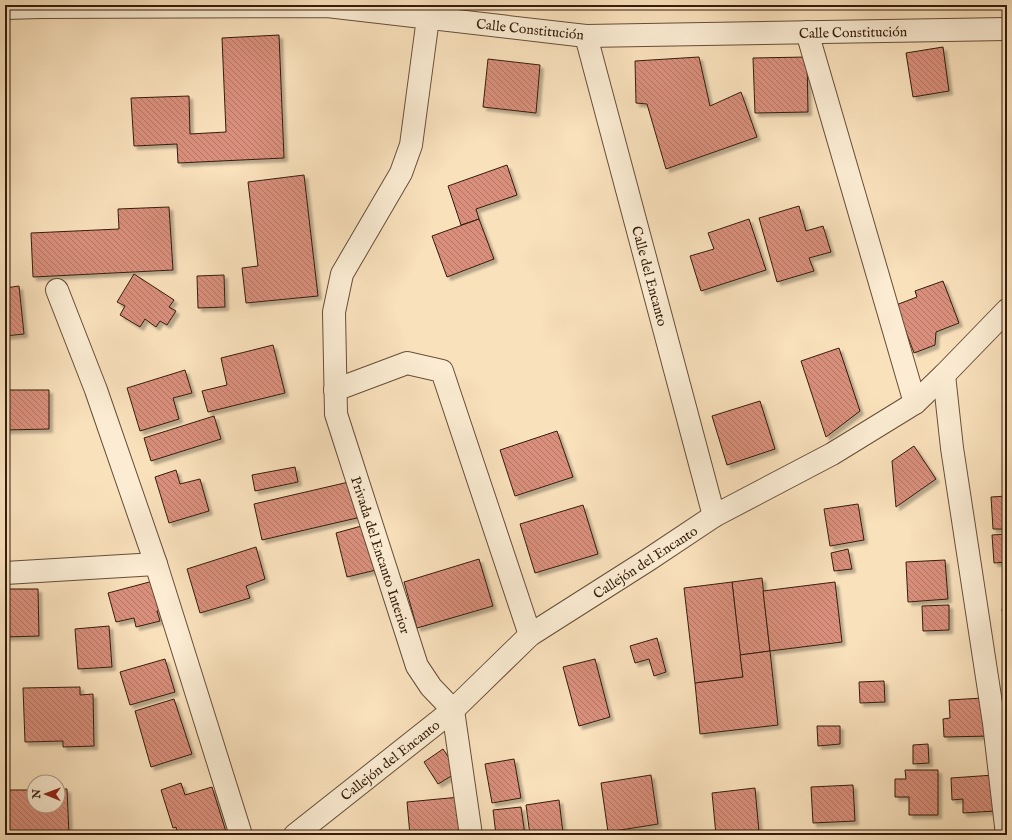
<svg xmlns="http://www.w3.org/2000/svg" width="1012" height="840" viewBox="0 0 1012 840" font-family="'IM FELL English',serif">
  <style>
    .building { fill: url(#building-back-hatch); stroke: #351d0c; filter: url(#shadow) }
    .lines { fill: none; stroke-linecap: round; stroke-linejoin: round }
    .minor-casing { stroke: #664e38; stroke-width: 24 }
    .minor { stroke: #fbecd3; stroke-width: 22 }
    .labels { text-anchor: middle; stroke-width: 3; stroke-linejoin: round; paint-order: stroke }
    .street-label { font-size: 14px; fill: #351d0c; stroke: #fbecd3 }
  </style>
  <defs>
    <pattern id="building-back-hatch" width="6" height="6" patternUnits="userSpaceOnUse"><rect width="6" height="6" fill="#d98f7b"/><path d="M-1 5l2 2M0 0l6 6M5-1l2 2" fill="none" stroke="#b17463"/></pattern>
    <filter id="shadow"><feDropShadow dx="3.5" dy="3.5" stdDeviation="1" flood-color="#0004"/></filter>
  </defs>
  <rect width="100%" height="100%" fill="#f9e1bc"/>
  <filter id="stains"><feTurbulence type="fractalNoise" baseFrequency=".005" numOctaves="4"/><feColorMatrix values="0 0 0 0 .2 0 0 0 0 .09 0 0 0 0 .02 0 0 0 .5 -.17"/></filter>
  <radialGradient id="worn" r=".72"><stop offset=".6" stop-color="#630" stop-opacity="0"/><stop offset="1" stop-color="#630" stop-opacity=".3"/></radialGradient>
  <g class="building">
    <path d="M279,35L284,158L178,163L177,144L134,146L131,98L189,96L190,134L226,132L222,38Z"/>
    <path d="M943,47L949,91L913,97L906,53Z"/>
    <path d="M699,57L710,106L741,92L757,137L666,169L647,104L636,103L635,61Z"/>
    <path d="M807,57L808,112L755,113L753,58Z"/>
    <path d="M488,59L540,65L536,113L483,107Z"/>
    <path d="M507,165L517,195L476,209L479,219L461,225L448,186Z"/>
    <path d="M304,175L318,296L246,303L242,268L258,266L248,182Z"/>
    <path d="M799,206L806,231L823,226L831,252L809,258L814,271L777,282L759,218Z"/>
    <path d="M169,207L173,270L33,277L31,233L119,229L118,209Z"/>
    <path d="M479,219L494,259L447,277L432,236Z"/>
    <path d="M749,219L766,270L701,291L690,256L714,249L708,233Z"/>
    <path d="M134,274L174,300L169,307L176,311L167,325L160,321L156,327L145,319L140,327L120,315L125,306L117,302Z"/>
    <path d="M224,275L225,307L198,308L197,276Z"/>
    <path d="M943,281L959,323L936,332L935,345L914,353L896,305L917,297L915,291Z"/>
    <path d="M19,286L24,334L5,336V288Z"/>
    <path d="M273,345L285,393L208,412L202,391L227,385L221,358Z"/>
    <path d="M839,348L860,411L826,437L801,361Z"/>
    <path d="M185,370L192,393L173,398L179,419L140,431L127,388Z"/>
    <path d="M5,390H49V429L5,430Z"/>
    <path d="M760,401L775,449L727,465L712,416Z"/>
    <path d="M214,416L221,439L151,461L144,438Z"/>
    <path d="M557,431L573,477L515,496L500,450Z"/>
    <path d="M914,446L936,479L896,507L892,461Z"/>
    <path d="M295,467L298,482L255,491L252,475Z"/>
    <path d="M176,470L180,484L200,479L209,511L169,523L155,477Z"/>
    <path d="M353,481L361,517L262,540L254,504Z"/>
    <path d="M1007,496V529H993L991,497Z"/>
    <path d="M858,504L864,540L830,546L824,509Z"/>
    <path d="M583,505L598,554L535,573L520,524Z"/>
    <path d="M365,525L376,570L347,577L336,533Z"/>
    <path d="M1007,534V562L994,563L992,535Z"/>
    <path d="M256,547L265,579L246,586L250,598L200,613L187,569Z"/>
    <path d="M848,549L852,569L834,571L831,553Z"/>
    <path d="M479,559L493,606L417,628L404,582Z"/>
    <path d="M945,560L948,599L908,602L906,562Z"/>
    <path d="M762,578L770,651L740,655L732,582Z"/>
    <path d="M157,580L164,609L157,611L160,621L136,627L134,618L116,622L108,593Z"/>
    <path d="M732,582L743,677L695,683L684,588Z"/>
    <path d="M835,582L842,642L770,651L763,591Z"/>
    <path d="M5,589H38L39,636L5,637Z"/>
    <path d="M949,605V630L923,631L922,606Z"/>
    <path d="M1002,609H1007V633H1005Z"/>
    <path d="M109,626L112,667L78,669L75,629Z"/>
    <path d="M657,638L666,672L654,676L649,659L635,663L630,646Z"/>
    <path d="M770,651L778,725L700,734L695,683L743,677L740,655Z"/>
    <path d="M165,659L175,692L130,705L120,672Z"/>
    <path d="M595,659L610,717L579,726L563,667Z"/>
    <path d="M884,681L885,702L860,703L859,682Z"/>
    <path d="M80,687V695L93,694L94,746L63,747V741L25,742L23,688Z"/>
    <path d="M983,698L991,736L944,737L943,719L950,718L949,700Z"/>
    <path d="M174,699L192,754L151,767L135,711Z"/>
    <path d="M817,726H840V744L818,746Z"/>
    <path d="M928,744L929,763L913,764V745Z"/>
    <path d="M443,749L458,772L438,784L424,762Z"/>
    <path d="M514,759L521,798L492,803L485,764Z"/>
    <path d="M905,770H938V815H909V797H895V779H906Z"/>
    <path d="M651,775L658,824L608,832L601,783Z"/>
    <path d="M994,775L995,811L963,813V799L952,800L951,778Z"/>
    <path d="M181,783L185,795L212,787L227,835H178L176,827L173,828L161,790Z"/>
    <path d="M853,785L855,821L813,823L811,787Z"/>
    <path d="M755,788L759,832L716,835L712,793Z"/>
    <path d="M58,789H67L69,835H8L6,790H34V806H58Z"/>
    <path d="M460,797L464,835H410L407,802Z"/>
    <path d="M559,800L563,833L530,835L526,805Z"/>
    <path d="M521,807L525,835H496L493,810Z"/>
  </g>
  <g class="lines">
    <defs>
      <g id="minor">
        <path d="M5,8L41,7L327,6L586,36L1007,29"/>
        <path d="M428,18L411,145L401,173L342,274L334,312L336,414L417,666L431,687L453,710L471,835"/>
        <path d="M807,32L915,403"/>
        <path d="M586,36L714,516"/>
        <path d="M57,290L96,390L156,564L241,835"/>
        <path d="M944,375L952,448L994,723L1007,835"/>
        <path d="M335,390L407,363L442,371L530,635"/>
        <path d="M5,573L156,564"/>
        <path d="M295,835L453,710L530,635L648,560L714,516L832,454L915,403L944,375L1007,310"/>
      </g>
    </defs>
    <use href="#minor" class="minor-casing"/>
    <use href="#minor" class="minor"/>
  </g>
  <g class="labels">
    <g class="street-label">
      <text transform="translate(530 29) rotate(6)" y="5">Calle Constitución</text>
      <text transform="translate(853 32) rotate(-1)" y="5">Calle Constitución</text>
      <text transform="translate(650 276) rotate(75)" y="5">Calle del Encanto</text>
      <text transform="translate(381 555) rotate(72)" y="5">Privada del Encanto Interior</text>
      <text transform="translate(645 562) rotate(-33)" y="5">Callejón del Encanto</text>
      <text transform="translate(390 760) rotate(-38)" y="5">Callejón del Encanto</text>
    </g>
  </g>
  <rect width="1012" height="840" fill="none" stroke="#f9e1bc" stroke-width="20"/>
  <rect x="6" y="6" width="1000" height="828" fill="none" stroke="#351d0c" stroke-width="2"/>
  <rect x="10" y="10" width="992" height="820" fill="none" stroke="#351d0c"/>
  <g transform="translate(46 794) rotate(271)"><circle r="19" fill="#fbecd3" stroke="#ac9983"/>
  <path d="M0-3L7 15L0 10L-7 15Z" fill="#8f2418"/>
  <text y="-6" font-size="11" font-weight="bold" text-anchor="middle" fill="#351d0c">N</text>
  </g>
  <rect width="100%" height="100%" filter="url(#stains)"/>
  <rect width="100%" height="100%" fill="url(#worn)"/>
</svg>
